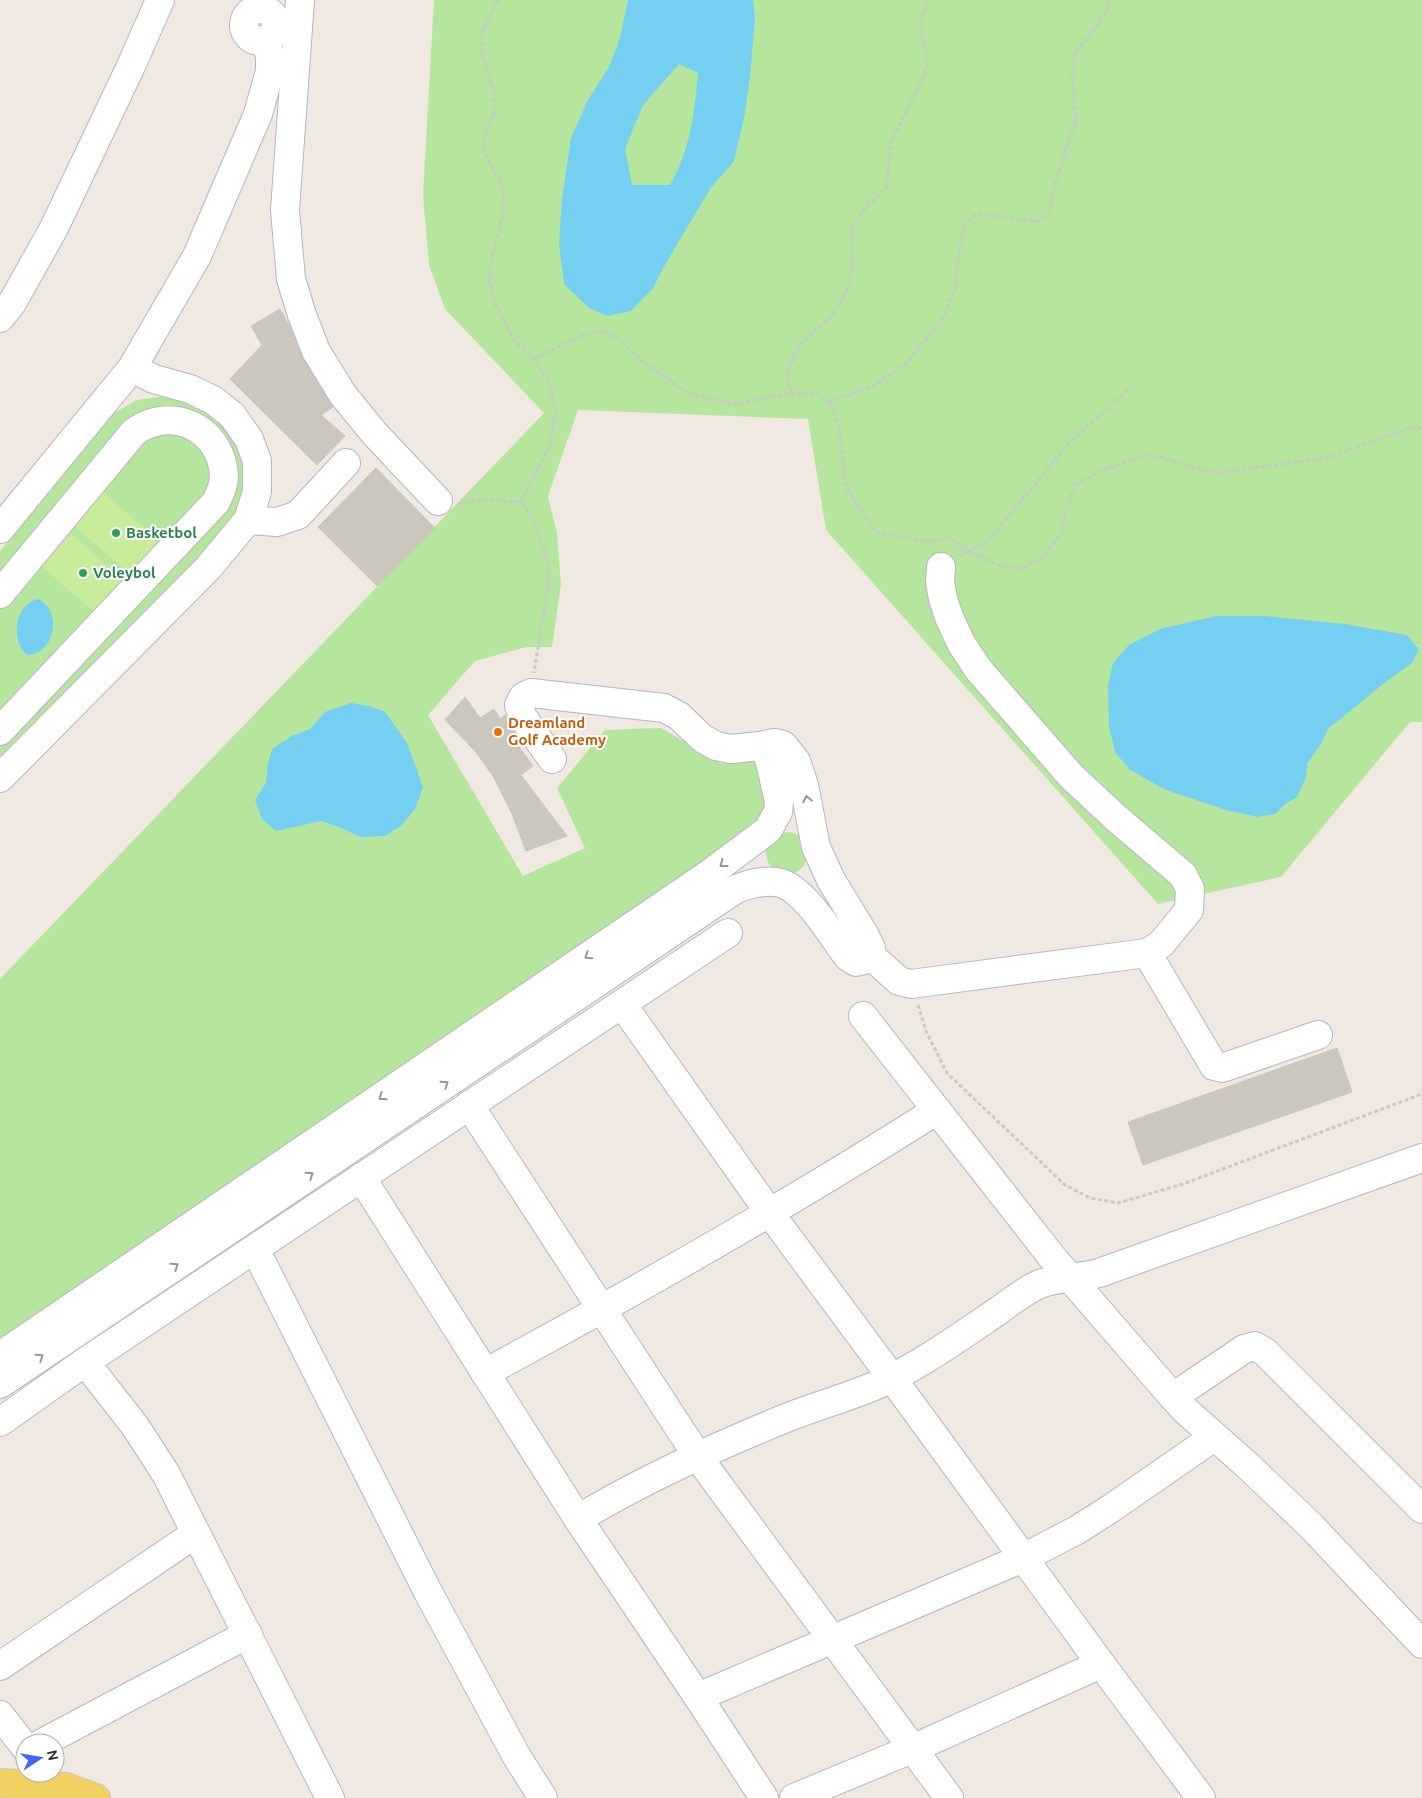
<svg xmlns="http://www.w3.org/2000/svg" width="1422" height="1798" viewBox="0 0 1422 1798" font-family="Ubuntu,sans-serif">
  <style>
    .green { fill: #b6e59e }
    .pitch { fill: #c9ec9a }
    .water { fill: #75cff0; fill-rule: evenodd }
    .building { fill: #cbc7bf; stroke: #cbc5ba }
    .lines { fill: none; stroke-linecap: round; stroke-linejoin: round }
    .minor-casing { stroke: #b4b7c1; stroke-width: 30 }
    .major-casing { stroke: #c9c9c9; stroke-width: 30 }
    .path { stroke: #c9c9c9; stroke-width: 3; stroke-dasharray: 4 2.5; stroke-linecap: butt }
    .minor { stroke: #fff; stroke-width: 28 }
    .major { stroke: #f2d163; stroke-width: 28 }
    .oneway { stroke: #969696 }
    .leisure-dot { fill: #2e9e5b; stroke: #fff; stroke-width: 2 }
    .food-dot { fill: #e8710a; stroke: #fff; stroke-width: 2 }
    .labels { text-anchor: middle; stroke-width: 4; stroke-linejoin: round; paint-order: stroke }
    .leisure-label { font-size: 15px; font-weight: bold; fill: #27864d; stroke: #fff; text-anchor: start }
    .food-label { font-size: 15px; font-weight: bold; fill: #c56008; stroke: #fff; text-anchor: start }
  </style>
  <rect width="100%" height="100%" fill="#efe9e1"/>
  <g class="green">
    <path d="M434,0H1422V722H1410L1281,877L1158,904L826,530L808,419L578,410L548,496L557,533L561,584L552,647H526L475,661L428,715L523,876L585,848L557,788L605,730L661,728L721,763L760,761L772,811L737,843L0,1338V979L544,413L445,309L429,265L423,195Z"/>
    <path d="M167,396C176,397 188,397 197,401C232,418 256,456 245,496C243,506 226,528 220,539L0,768V551L112,414L137,400Z"/>
    <circle cx="787" cy="853" r="21"/>
  </g>
  <g class="pitch">
    <path d="M100,490L161,542L132,576L71,523Z"/>
    <path d="M67,530L128,583L99,616L38,563Z"/>
  </g>
  <g class="water">
    <path d="M628,0H753L755,18L750,77L744,118L734,161L710,189L666,263L653,288L631,311L608,316L589,308L564,284L559,243L562,199L571,138L588,100L609,67L620,38ZM679,64L698,73C695,111 690,151 670,185H632L625,149L643,105Z"/>
    <path d="M38,599C63,611 55,654 27,655C10,640 14,605 38,599Z"/>
    <path d="M1216,616H1265L1344,624L1407,635L1419,650L1412,663L1383,684L1328,729L1321,744L1307,764L1306,777L1297,797L1287,803L1275,814L1258,817L1226,810L1166,790L1130,770L1115,752L1109,726L1108,686L1113,663L1129,645L1160,629Z"/>
    <path d="M351,703L369,706L385,712L407,743L423,787L415,809L402,825L385,836L360,837L339,827L321,821L276,831L262,819L255,800L266,783L268,762L273,748L292,736L310,729L325,712Z"/>
  </g>
  <g class="building">
    <path d="M280,309L289,325L303,359L333,407L321,415L345,436L317,465L230,379L262,345L251,326Z"/>
    <path d="M376,468L435,528L377,586L318,527Z"/>
    <path d="M465,697L480,718L494,709L500,719L505,715L509,725L516,735L512,737L533,766L521,775L567,836L526,851L512,814L493,776L475,751L445,720Z"/>
    <path d="M1337,1048L1352,1092L1143,1165L1128,1122Z"/>
  </g>
  <g class="lines">
    <defs>
      <g id="minor">
        <path d="M300,0L285,210L291,279L302,315L316,351L343,395L374,433L438,501"/>
        <circle cx="260" cy="25" r="16"/>
        <path d="M0,318L12,303L54,228L131,66L160,0"/>
        <path d="M248,520L277,522L298,515L346,463"/>
        <path d="M0,529L132,368L197,256L258,114L270,71V57L266,39"/>
        <path d="M0,594L134,432C172,404 222,429 224,476C224,485 220,494 216,502L0,731"/>
        <path d="M552,759L522,716L519,705L523,697L531,693L664,708L679,716L702,738L716,746L731,749L760,746"/>
        <path d="M0,778L208,568L248,520L257,492V461L249,439L232,415L213,400L190,389L154,379L132,368"/>
        <path d="M1147,953L1214,1066L1222,1068L1318,1035"/>
        <path d="M870,955L899,981L911,984L1147,953L1161,944L1189,910L1190,889L1183,875L1116,818L1071,776L978,669L961,643L949,617L943,599L940,582L941,567"/>
        <path d="M622,1004L769,1212L892,1378L1101,1664L1201,1798"/>
        <path d="M863,1016L1052,1257L1173,1397L1186,1411L1247,1465L1311,1526L1422,1644"/>
        <path d="M469,1105L698,1457L949,1798"/>
        <path d="M361,1177L578,1519L698,1697L764,1798"/>
        <path d="M255,1249L428,1592L517,1757L543,1798"/>
        <path d="M0,1356L709,874L768,830L778,812L779,802L771,766L767,754L760,746L774,743L783,745L796,761L804,785L816,847L831,880L864,934L871,948L870,955L864,960L856,962L848,957C832,936 806,891 781,883C766,879 750,884 736,889L0,1384"/>
        <path d="M85,1362L135,1426L166,1474L330,1798"/>
        <path d="M485,1373C638,1290 790,1204 937,1110"/>
        <path d="M1173,1397L1244,1349L1255,1346L1265,1352L1422,1509"/>
        <path d="M0,1422L85,1362L728,933"/>
        <path d="M578,1519C642,1480 715,1447 786,1418C821,1404 858,1395 892,1378C929,1359 964,1334 998,1311C1011,1302 1025,1290 1040,1284C1058,1277 1079,1278 1099,1273L1422,1158"/>
        <path d="M0,1666L195,1534"/>
        <path d="M698,1697L1023,1558L1077,1530L1110,1509L1214,1437"/>
        <path d="M0,1715L25,1747"/>
        <path d="M42,1743L248,1634"/>
        <path d="M794,1798L912,1749L1101,1664"/>
      </g>
      <path id="major" d="M0,1783L66,1787L96,1798"/>
    </defs>
    <use href="#minor" class="minor-casing"/>
    <use href="#major" class="major-casing"/>
    <g class="path">
      <path d="M498,0L482,32V55L494,93V114L485,134L484,152L503,187L504,209L492,257L489,278L495,304L515,341L534,359L548,380L556,410L550,446L521,502"/>
      <path d="M534,359L580,336L605,331L622,341L641,360L689,394L735,404L792,393L819,395L829,402L839,424L846,487L875,532L928,542L947,538L960,544L970,551L997,565L1021,569L1044,556L1061,534L1066,509L1075,485L1101,471L1146,455L1163,458L1185,465L1216,473L1326,458L1411,428L1422,427"/>
      <path d="M792,393L786,377L798,347L830,318L841,302L850,280L853,255L852,227L866,207L886,189L891,142L922,80L928,64L920,23L928,0"/>
      <path d="M829,402L875,385L906,364L942,320L955,289L959,251L965,224L978,213L1036,222L1049,213L1055,184L1069,140L1076,123L1072,77L1076,51L1097,26L1107,10L1109,0"/>
      <path d="M458,504L482,500L521,502L526,507L534,521L545,552L549,579L534,673"/>
      <path d="M960,556L988,541L1069,443L1131,387"/>
      <path d="M918,1005L926,1031L947,1073L1065,1185L1090,1198L1118,1203L1183,1184L1422,1094"/>
    </g>
    <use href="#minor" class="minor"/>
    <use href="#major" class="major"/>
  </g>
  <defs><path id="oneway-chevron" d="M-2-3.5L2.5 0L-2 3.5" fill="none" stroke-width="1.6" stroke-linecap="round" stroke-linejoin="round" transform="scale(1.25)"/></defs>
  <g class="oneway">
    <use href="#oneway-chevron" transform="translate(807 799) rotate(-101)"/>
    <use href="#oneway-chevron" transform="translate(723 864) rotate(143)"/>
    <use href="#oneway-chevron" transform="translate(588 956) rotate(146)"/>
    <use href="#oneway-chevron" transform="translate(445 1084) rotate(-34)"/>
    <use href="#oneway-chevron" transform="translate(382 1097) rotate(146)"/>
    <use href="#oneway-chevron" transform="translate(310 1175) rotate(-34)"/>
    <use href="#oneway-chevron" transform="translate(175 1266) rotate(-34)"/>
    <use href="#oneway-chevron" transform="translate(40 1357) rotate(-34)"/>
  </g>
  <g class="leisure-dot">
    <circle cx="116" cy="533" r="5"/>
    <circle cx="83" cy="573" r="5"/>
  </g>
  <circle class="food-dot" cx="498" cy="732" r="5"/>
  <g class="labels">
    <g class="leisure-label">
      <text x="126" y="538">Basketbol</text>
      <text x="93" y="578">Voleybol</text>
    </g>
    <g class="food-label">
      <text x="508" y="728">Dreamland<tspan x="508" dy="17">Golf Academy</tspan></text>
    </g>
  </g>
  <g transform="translate(40 1758) rotate(78)"><circle r="24" fill="#ffffff" stroke="#ababab"/>
  <path d="M0-4L9 19L0 12L-9 19Z" fill="#4264fb"/>
  <text y="-8" font-size="14" font-weight="bold" text-anchor="middle" fill="#2e2e2e">N</text>
  </g>
</svg>
